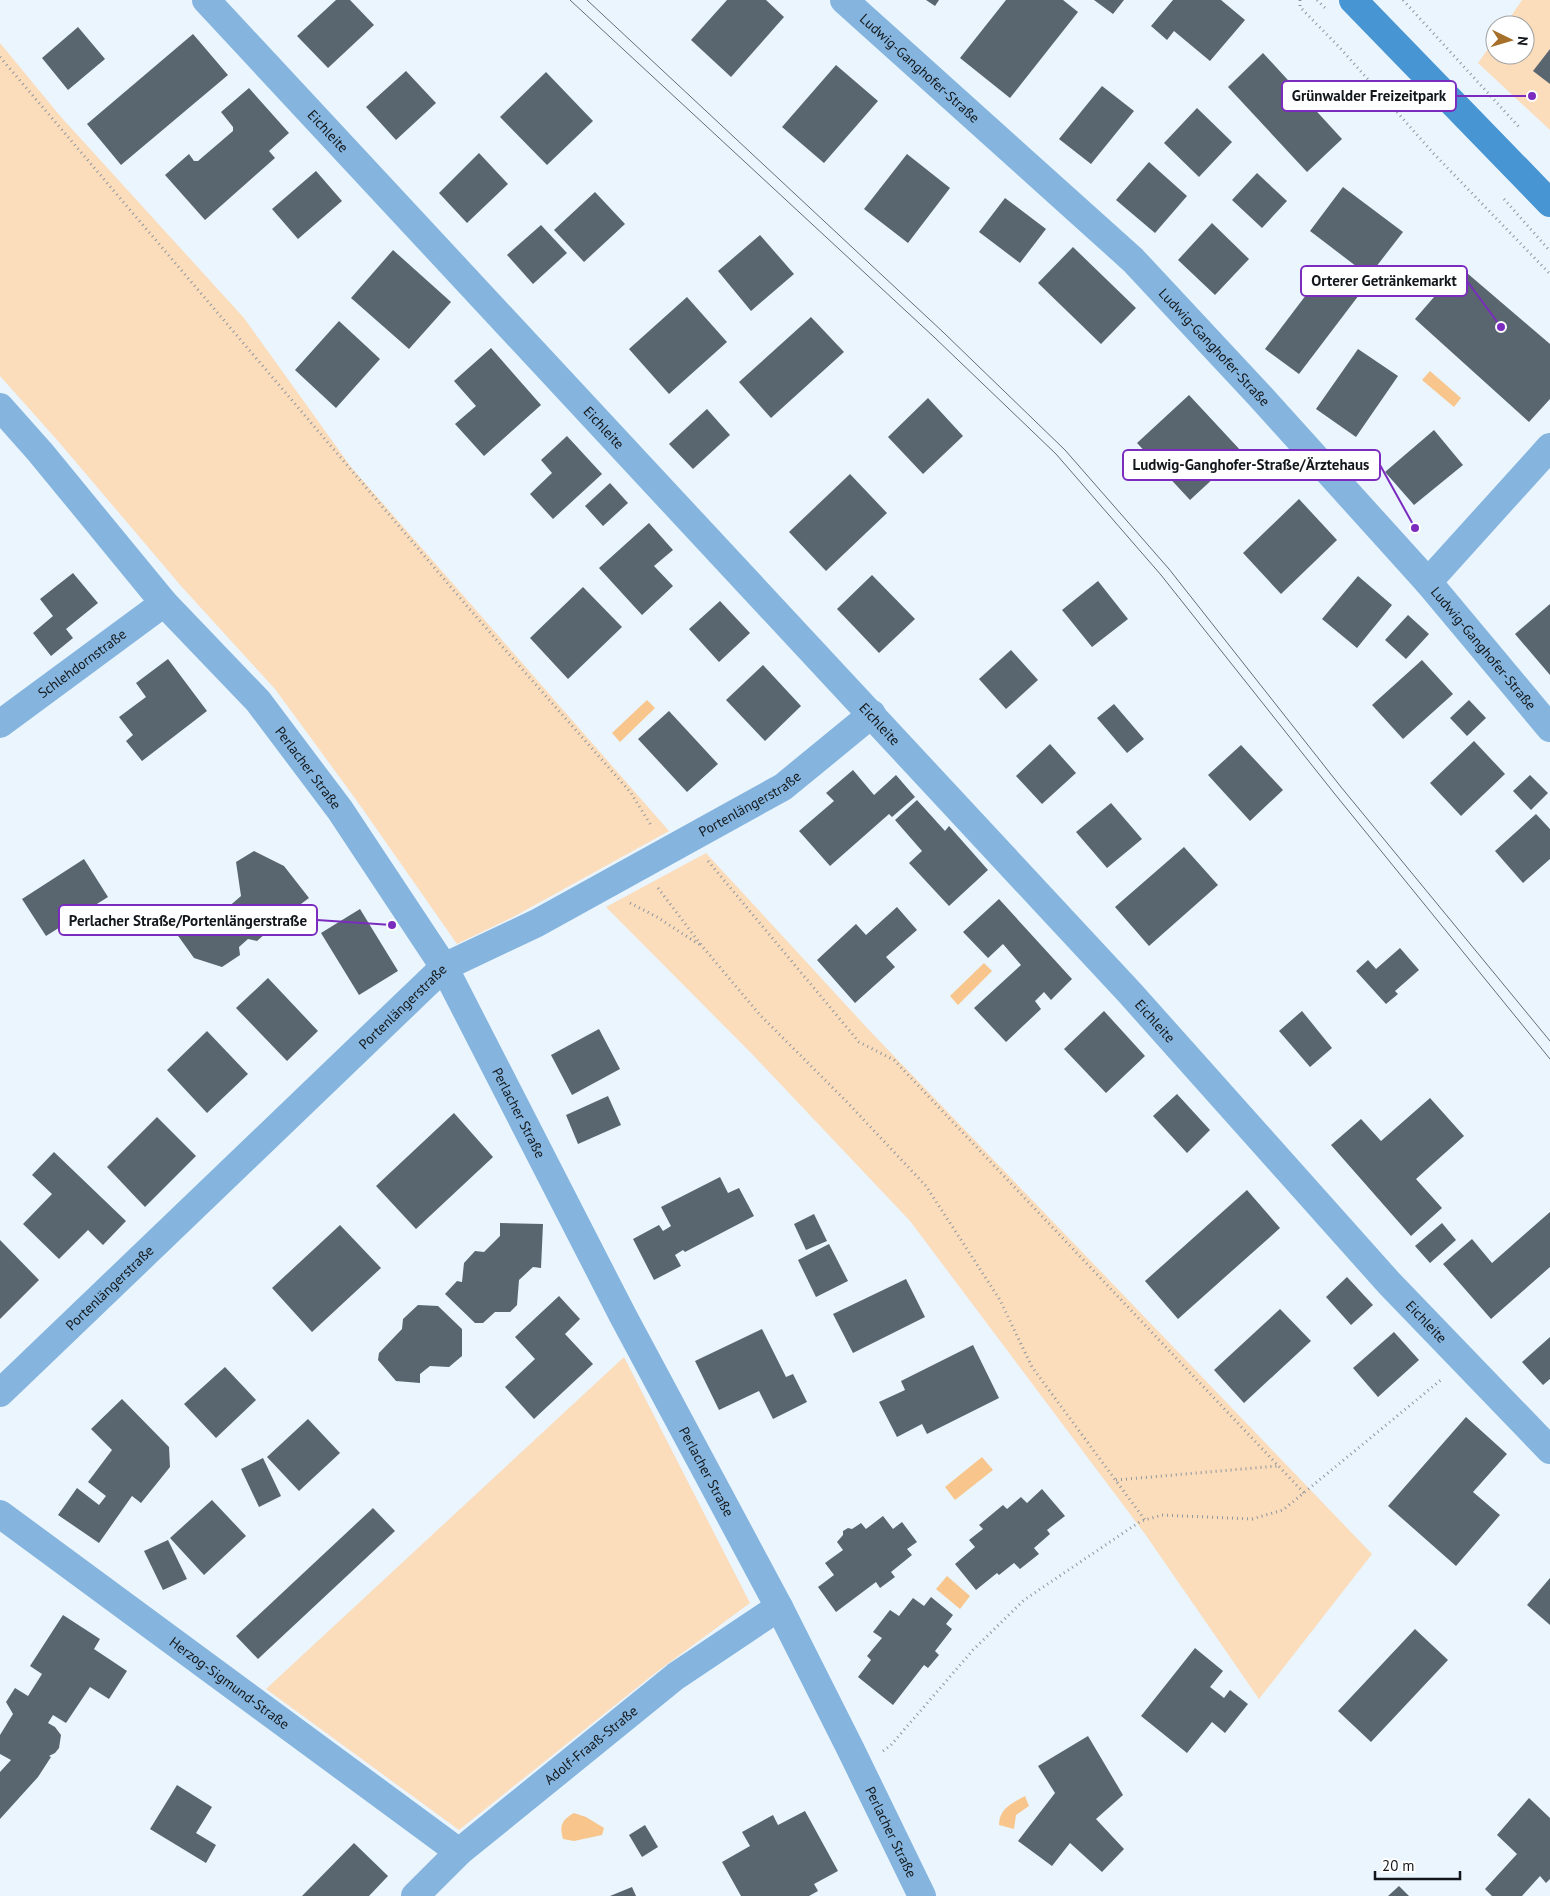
<svg xmlns="http://www.w3.org/2000/svg" width="1550" height="1896" viewBox="0 0 1550 1896" font-family="'PT Sans',sans-serif">
  <style>
    .green { fill: #fbdcbb }
    .water { fill: #f8c68d }
    .building { fill: #5a666f }
    .lines { fill: none; stroke-linecap: round; stroke-linejoin: round }
    .path { stroke: #8f979e; stroke-width: 3; stroke-dasharray: 1 4; stroke-linecap: butt }
    .minor { stroke: #85b5de; stroke-width: 28 }
    .secondary { stroke: #4795d2; stroke-width: 28 }
    .tram { stroke: #666d73; stroke-width: 1 }
    .labels { text-anchor: middle; stroke-width: 4.5; stroke-linejoin: round; paint-order: stroke }
    .street-label { font-size: 14px; fill: #13171b; stroke: #fff }
    .leader { fill: none; stroke: #7b2cbf; stroke-width: 2 }
    .callout-dot { fill: #7b2cbf; stroke: #fff; stroke-width: 2 }
    .callout { fill: #fff; stroke: #7b2cbf; stroke-width: 2 }
    .callout-label { font-size: 15px; text-anchor: middle; font-weight: bold; fill: #13171b }
  </style>
  <rect width="100%" height="100%" fill="#eaf5fe"/>
  <g class="green">
    <path d="M1522,0H1550V130L1478,63L1495,39V55H1525V25H1505Z"/>
    <path d="M0,43L61,117L244,318L351,467L669,831L515,916L457,944L357,801L275,689L181,586L58,441L0,376Z"/>
    <path d="M706,853L869,1030L1372,1554L1259,1699L1145,1534L910,1221L753,1055L606,907Z"/>
    <path d="M624,1357L750,1603L654,1674L459,1830L266,1689Z"/>
  </g>
  <g class="water">
    <path d="M1430,371L1461,398L1454,407L1422,380Z"/>
    <path d="M647,700L655,708L620,742L612,733Z"/>
    <path d="M984,963L992,971L958,1005L950,996Z"/>
    <path d="M982,1457L993,1470L955,1500L945,1487Z"/>
    <path d="M947,1576L970,1596L960,1609L936,1589Z"/>
    <path d="M1025,1796L1029,1806L1016,1815L1014,1829L999,1825C999,1809 1012,1803 1025,1796Z"/>
    <path d="M574,1813L586,1817L604,1828L602,1835L574,1841L563,1839C559,1825 562,1820 574,1813Z"/>
  </g>
  <g class="building">
    <path d="M336,0H350L374,25L328,68L297,36Z"/>
    <path d="M727,0H766L784,17L731,77L691,40Z"/>
    <path d="M926,0H939L935,6Z"/>
    <path d="M1006,0H1063L1078,12L1010,98L960,58Z"/>
    <path d="M1094,0H1124L1113,14Z"/>
    <path d="M1173,0H1221L1245,20L1210,61L1174,31L1167,40L1151,26Z"/>
    <path d="M78,27L105,59L68,90L42,58Z"/>
    <path d="M193,34L228,75L121,165L87,124Z"/>
    <path d="M1550,49V84L1533,71Z"/>
    <path d="M1263,53L1342,139L1307,172L1228,87Z"/>
    <path d="M836,65L878,101L824,163L782,127Z"/>
    <path d="M406,71L436,103L396,140L366,107Z"/>
    <path d="M546,72L593,121L547,165L500,117Z"/>
    <path d="M1102,86L1134,111L1091,164L1059,139Z"/>
    <path d="M249,88L289,133L269,151L275,158L205,220L165,175L189,154L194,161H198L233,131V127L221,112Z"/>
    <path d="M1197,108L1232,142L1199,177L1164,143Z"/>
    <path d="M479,153L508,184L467,223L439,193Z"/>
    <path d="M907,154L950,188L908,243L864,209Z"/>
    <path d="M1149,162L1187,196L1155,233L1116,200Z"/>
    <path d="M316,171L342,201L298,239L272,209Z"/>
    <path d="M1257,173L1287,201L1262,228L1232,200Z"/>
    <path d="M1343,187L1403,232L1369,276L1310,231Z"/>
    <path d="M595,192L625,224L584,262L554,230Z"/>
    <path d="M1005,198L1046,229L1020,263L979,232Z"/>
    <path d="M1212,223L1249,259L1215,295L1178,260Z"/>
    <path d="M541,225L567,253L533,284L507,255Z"/>
    <path d="M760,235L794,274L751,311L718,271Z"/>
    <path d="M1073,247L1136,308L1101,344L1038,283Z"/>
    <path d="M393,250L451,302L409,349L351,298Z"/>
    <path d="M1460,267L1550,344V399L1529,422L1415,319Z"/>
    <path d="M1325,270L1359,295L1299,374L1265,349Z"/>
    <path d="M687,297L727,342L669,394L629,349Z"/>
    <path d="M811,317L844,352L771,418L739,382Z"/>
    <path d="M339,321L380,359L336,408L295,370Z"/>
    <path d="M491,348L541,405L484,456L455,424L476,406L454,381Z"/>
    <path d="M1358,349L1398,376L1356,437L1316,409Z"/>
    <path d="M1189,395L1242,452L1190,500L1137,443Z"/>
    <path d="M928,398L963,436L923,474L888,437Z"/>
    <path d="M707,409L730,435L693,469L669,444Z"/>
    <path d="M1434,430L1463,465L1414,505L1385,472Z"/>
    <path d="M567,436L602,474L553,519L530,494L552,473L541,460Z"/>
    <path d="M850,474L887,513L826,571L789,532Z"/>
    <path d="M610,483L628,503L603,526L585,506Z"/>
    <path d="M1299,499L1337,540L1281,594L1243,553Z"/>
    <path d="M649,523L673,550L654,566L673,586L642,615L599,568Z"/>
    <path d="M73,573L98,603L66,629L73,638L51,656L33,633L53,616L40,599Z"/>
    <path d="M872,575L915,619L879,653L837,609Z"/>
    <path d="M1358,576L1392,605L1357,648L1322,619Z"/>
    <path d="M1098,581L1128,619L1092,647L1062,610Z"/>
    <path d="M583,587L622,627L568,679L530,638Z"/>
    <path d="M720,601L750,633L719,662L689,629Z"/>
    <path d="M1550,604V675L1515,634Z"/>
    <path d="M1408,615L1429,634L1406,659L1385,640Z"/>
    <path d="M1011,650L1038,680L1006,709L979,679Z"/>
    <path d="M168,659L207,711L142,761L126,741L133,735L119,717L146,697L136,683Z"/>
    <path d="M1422,660L1453,694L1403,739L1372,705Z"/>
    <path d="M763,665L801,706L765,741L726,700Z"/>
    <path d="M1469,700L1486,718L1467,736L1450,718Z"/>
    <path d="M1114,704L1144,739L1127,753L1097,718Z"/>
    <path d="M669,711L718,764L687,792L638,739Z"/>
    <path d="M1474,741L1505,774L1461,816L1430,783Z"/>
    <path d="M1050,744L1076,773L1042,804L1016,776Z"/>
    <path d="M1241,745L1283,790L1250,821L1208,775Z"/>
    <path d="M853,770L874,795L896,775L915,797L892,817L889,814L830,866L799,831L834,801L826,793Z"/>
    <path d="M1530,775L1548,793L1531,810L1513,791Z"/>
    <path d="M917,800L945,831L949,826L988,870L949,906L909,863L922,851L895,820Z"/>
    <path d="M1111,803L1142,839L1107,868L1076,832Z"/>
    <path d="M1536,814L1550,829V859L1523,883L1495,851Z"/>
    <path d="M1184,847L1218,885L1149,946L1115,907Z"/>
    <path d="M254,851L284,866L309,898L286,915L280,913L274,920L275,925L257,941L248,939L239,947L240,955L222,967L194,958L176,933L203,913L218,916L241,896L236,862Z"/>
    <path d="M84,859L108,897L46,936L22,899Z"/>
    <path d="M999,899L1072,979L1051,1000L1044,992L1035,1001L1041,1009L1006,1042L974,1008L1021,965L1003,944L988,958L963,932Z"/>
    <path d="M897,907L917,930L886,957L895,967L855,1003L817,960L856,924L866,935Z"/>
    <path d="M360,909L398,971L359,995L321,933Z"/>
    <path d="M1400,948L1419,970L1395,991L1398,994L1386,1004L1356,971L1368,960L1376,969Z"/>
    <path d="M268,978L318,1031L287,1061L236,1008Z"/>
    <path d="M1104,1011L1145,1056L1106,1093L1064,1049Z"/>
    <path d="M1302,1011L1332,1048L1310,1067L1279,1031Z"/>
    <path d="M599,1029L620,1069L572,1095L551,1055Z"/>
    <path d="M207,1031L248,1074L207,1113L167,1070Z"/>
    <path d="M1177,1094L1210,1130L1187,1153L1153,1116Z"/>
    <path d="M608,1096L621,1125L578,1144L566,1115Z"/>
    <path d="M1430,1098L1464,1136L1416,1179L1442,1208L1411,1236L1331,1145L1361,1119L1381,1141Z"/>
    <path d="M454,1113L493,1157L416,1229L376,1186Z"/>
    <path d="M157,1117L196,1156L145,1207L107,1167Z"/>
    <path d="M54,1152L126,1221L103,1245L88,1230L59,1259L23,1224L52,1194L32,1175Z"/>
    <path d="M720,1177L728,1193L739,1188L754,1216L685,1252L683,1250L675,1255L681,1266L654,1280L633,1239L659,1225L663,1231L671,1226L661,1207Z"/>
    <path d="M1247,1190L1280,1228L1178,1319L1145,1281Z"/>
    <path d="M1550,1212V1267L1491,1319L1443,1264L1472,1239L1492,1263Z"/>
    <path d="M814,1214L827,1241L806,1250L794,1224Z"/>
    <path d="M500,1223L543,1224L541,1268L533,1267L519,1280L517,1305L510,1312H495L483,1323H475L445,1294L457,1281L462,1282L464,1263L475,1251L484,1252L500,1236Z"/>
    <path d="M1442,1223L1456,1240L1430,1263L1415,1246Z"/>
    <path d="M340,1225L381,1268L312,1332L272,1288Z"/>
    <path d="M0,1240L39,1280L0,1319Z"/>
    <path d="M829,1244L848,1281L816,1297L798,1260Z"/>
    <path d="M1347,1277L1373,1305L1351,1325L1326,1297Z"/>
    <path d="M906,1279L925,1317L853,1353L833,1314Z"/>
    <path d="M559,1296L580,1319L565,1334L593,1364L534,1419L505,1387L535,1359L515,1337Z"/>
    <path d="M418,1305L438,1306L462,1329V1356L449,1367L430,1366L420,1374V1383L396,1381L378,1360L379,1353L402,1329L403,1319Z"/>
    <path d="M1280,1309L1311,1341L1244,1403L1214,1370Z"/>
    <path d="M762,1329L786,1377L793,1374L807,1402L773,1419L759,1391L719,1410L695,1361Z"/>
    <path d="M1394,1332L1419,1360L1378,1397L1353,1368Z"/>
    <path d="M1550,1337V1379L1543,1385L1522,1362Z"/>
    <path d="M973,1345L999,1398L927,1434L922,1424L897,1437L879,1402L905,1390L901,1381Z"/>
    <path d="M225,1367L256,1400L216,1438L184,1404Z"/>
    <path d="M122,1399L169,1447L170,1467L141,1503L132,1496L99,1543L58,1515L77,1488L99,1505L106,1496L88,1482L112,1450L91,1429Z"/>
    <path d="M1466,1417L1507,1454L1473,1492L1500,1515L1456,1566L1388,1506Z"/>
    <path d="M308,1419L340,1453L299,1491L267,1457Z"/>
    <path d="M263,1458L281,1496L259,1507L241,1469Z"/>
    <path d="M1042,1489L1065,1516L1047,1530L1050,1534L1034,1548L1039,1554L1020,1569L1014,1563L999,1575L997,1573L976,1590L955,1564L975,1547L969,1540L983,1529L979,1525L1003,1505L1007,1509L1021,1497L1027,1503Z"/>
    <path d="M212,1500L246,1536L204,1575L170,1538Z"/>
    <path d="M373,1508L395,1531L258,1659L236,1636Z"/>
    <path d="M883,1516L893,1529L902,1522L917,1542L907,1549L912,1555L891,1572L895,1577L880,1588L876,1582L836,1612L818,1587L834,1575L825,1563L843,1550L837,1542L843,1535V1531L848,1528L852,1529L861,1523L866,1529Z"/>
    <path d="M168,1540L187,1579L163,1590L144,1551Z"/>
    <path d="M1550,1578V1625L1527,1605Z"/>
    <path d="M931,1597L953,1615L946,1624L952,1629L935,1651L939,1655L928,1668L924,1665L893,1705L858,1677L871,1660L867,1656L882,1638L873,1632L890,1610L899,1616L913,1598L924,1606Z"/>
    <path d="M63,1615L100,1639L94,1649L127,1671L109,1699L90,1687L66,1723L53,1715L48,1723L55,1727L61,1735L59,1748L55,1753L49,1756L51,1757L38,1777L0,1819V1772L11,1760L0,1754V1735L13,1714L6,1702L15,1688L28,1696L42,1674L30,1666Z"/>
    <path d="M1415,1629L1448,1660L1371,1742L1338,1711Z"/>
    <path d="M1195,1648L1223,1671L1210,1687L1224,1698L1230,1690L1248,1704L1225,1733L1212,1722L1187,1753L1141,1716Z"/>
    <path d="M1088,1736L1123,1795L1096,1819L1124,1849L1102,1872L1070,1843L1052,1866L1018,1841L1055,1793L1038,1766Z"/>
    <path d="M177,1785L212,1807L196,1833L216,1845L206,1863L150,1829Z"/>
    <path d="M1529,1798L1550,1818V1879L1546,1883L1540,1876L1522,1896H1492L1485,1889L1517,1854L1497,1835Z"/>
    <path d="M805,1811L838,1871L814,1884L818,1891L809,1896H741L722,1862L750,1846L742,1832L773,1815L778,1825Z"/>
    <path d="M645,1825L658,1847L642,1857L629,1835Z"/>
    <path d="M354,1843L388,1876L369,1896H302Z"/>
    <path d="M1399,1886L1409,1896H1388Z"/>
    <path d="M632,1887L636,1896H610Z"/>
  </g>
  <g class="lines">
    <g class="path">
      <path d="M1300,0V7L1342,50L1434,154L1550,274"/>
      <path d="M1317,0L1325,8"/>
      <path d="M1403,0L1519,127"/>
      <path d="M0,57L472,612L631,793L652,827"/>
      <path d="M1504,199L1550,251"/>
      <path d="M708,861L859,1042L894,1060L1304,1493"/>
      <path d="M658,888L702,946L760,1015L846,1101L926,1186L1000,1300L1032,1367L1145,1520"/>
      <path d="M630,903L657,917L700,945"/>
      <path d="M1116,1480L1277,1466"/>
      <path d="M883,1751L891,1745L973,1650L1024,1600L1141,1521L1162,1515L1252,1519L1283,1510L1442,1379"/>
    </g>
    <g class="minor">
      <path id="s1" d="M206,0L1130,993L1389,1283L1550,1450"/>
      <path id="s2" d="M844,0L1133,260L1259,395L1428,582L1550,728"/>
      <path id="s3" d="M0,407L40,452L164,603L258,701L340,810L444,967L623,1316L779,1607L850,1748L922,1896"/>
      <path d="M1428,582L1550,447"/>
      <path id="s4" d="M0,724L164,603"/>
      <path id="s5" d="M0,1393L444,967L537,923L783,787L872,714"/>
      <path id="s6" d="M0,1514L459,1852"/>
      <path id="s7" d="M415,1896L459,1852L676,1676L779,1607"/>
    </g>
    <path class="secondary" d="M1353,0L1550,203"/>
    <g class="tram">
      <path d="M570,0L934,337L1056,454L1161,575L1334,793L1550,1059"/>
      <path d="M587,0L943,332L1065,450L1169,569L1341,787L1550,1041"/>
    </g>
  </g>
  <g class="labels">
    <g class="street-label">
      <text dy="5" stroke="none"><textPath href="#s2" startOffset="102">Ludwig-Ganghofer-Straße</textPath></text>
      <text dy="5" stroke="none"><textPath href="#s1" startOffset="179">Eichleite</textPath></text>
      <text dy="5" stroke="none"><textPath href="#s2" startOffset="508">Ludwig-Ganghofer-Straße</textPath></text>
      <text dy="5" stroke="none"><textPath href="#s1" startOffset="584">Eichleite</textPath></text>
      <text dy="5" stroke="none"><textPath href="#s2" startOffset="912">Ludwig-Ganghofer-Straße</textPath></text>
      <text dy="5" stroke="none"><textPath href="#s4" startOffset="102">Schlehdornstraße</textPath></text>
      <text dy="5" stroke="none"><textPath href="#s1" startOffset="989">Eichleite</textPath></text>
      <text dy="5" stroke="none"><textPath href="#s3" startOffset="475">Perlacher Straße</textPath></text>
      <text dy="5" stroke="none"><textPath href="#s5" startOffset="962">Portenlängerstraße</textPath></text>
      <text dy="5" stroke="none"><textPath href="#s5" startOffset="558">Portenlängerstraße</textPath></text>
      <text dy="5" stroke="none"><textPath href="#s1" startOffset="1394">Eichleite</textPath></text>
      <text dy="5" stroke="none"><textPath href="#s3" startOffset="880">Perlacher Straße</textPath></text>
      <text dy="5" stroke="none"><textPath href="#s5" startOffset="152">Portenlängerstraße</textPath></text>
      <text dy="5" stroke="none"><textPath href="#s1" startOffset="1799">Eichleite</textPath></text>
      <text dy="5" stroke="none"><textPath href="#s3" startOffset="1285">Perlacher Straße</textPath></text>
      <text dy="5" stroke="none"><textPath href="#s6" startOffset="285">Herzog-Sigmund-Straße</textPath></text>
      <text dy="5" stroke="none"><textPath href="#s7" startOffset="232">Adolf-Fraaß-Straße</textPath></text>
      <text dy="5" stroke="none"><textPath href="#s3" startOffset="1690">Perlacher Straße</textPath></text>
    </g>
  </g>
  <path class="leader" d="M1532 96L1456 96M1501 327L1467 281M1415 528L1380 465M392 925L317 920"/>
  <g class="callout-dot">
    <circle cx="1532" cy="96" r="5"/>
    <circle cx="1501" cy="327" r="5"/>
    <circle cx="1415" cy="528" r="5"/>
    <circle cx="392" cy="925" r="5"/>
  </g>
  <g class="callout">
    <rect x="1282" y="81" width="174" height="30" rx="5"/>
    <rect x="1301" y="266" width="166" height="30" rx="5"/>
    <rect x="1123" y="450" width="257" height="30" rx="5"/>
    <rect x="59" y="905" width="258" height="30" rx="5"/>
  </g>
  <g class="callout-label">
    <text x="1369" y="101">Grünwalder Freizeitpark</text>
    <text x="1384" y="286">Orterer Getränkemarkt</text>
    <text x="1251" y="470">Ludwig-Ganghofer-Straße/Ärztehaus</text>
    <text x="188" y="926">Perlacher Straße/Portenlängerstraße</text>
  </g>
  <g transform="translate(1510 40) rotate(95)"><circle r="24" fill="#ffffff" stroke="#a1a2a4"/>
  <path d="M0-4L9 19L0 12L-9 19Z" fill="#a6702a"/>
  <text y="-8" font-size="14" font-weight="bold" text-anchor="middle" fill="#13171b">N</text>
  </g>
  <path d="M1375 1871v8h85v-8" fill="none" stroke="#13171b" stroke-width="2.5"/>
  <text x="1382" y="1871" font-size="15" fill="#13171b" stroke="#ffffff" stroke-width="4" paint-order="stroke">20 m</text>
</svg>
